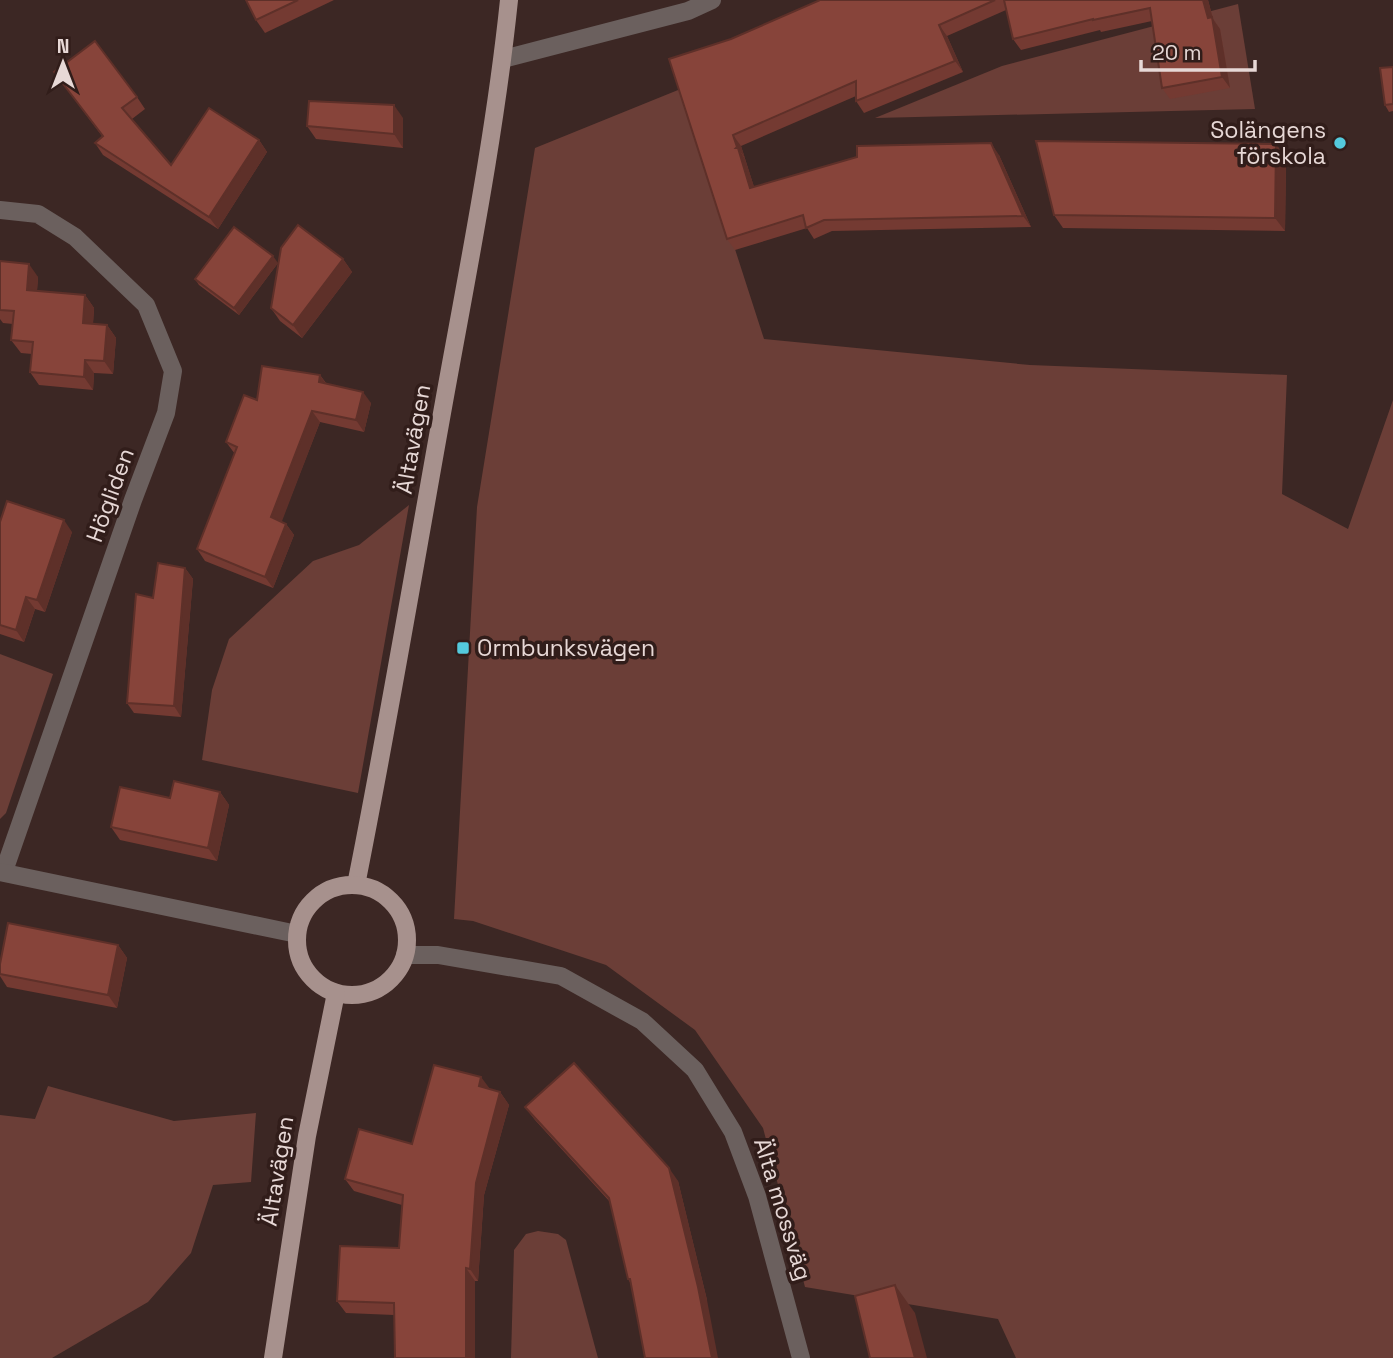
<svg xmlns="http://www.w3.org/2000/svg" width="1393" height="1358" viewBox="0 0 1393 1358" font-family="'Space Grotesk',sans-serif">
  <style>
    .green { fill: #6b3e37 }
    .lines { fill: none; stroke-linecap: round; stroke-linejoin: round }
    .minor { stroke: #6b605e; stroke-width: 18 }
    .major { stroke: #a7918d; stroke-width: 18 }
    .wall { fill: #743a32 }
    .shaded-wall { fill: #5e3029 }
    .building { fill: #87443a; stroke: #5e3029; stroke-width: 2 }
    .poi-dot { fill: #54cadd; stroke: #311d1a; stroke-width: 2.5 }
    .labels { text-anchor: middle; stroke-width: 7; stroke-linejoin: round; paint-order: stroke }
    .poi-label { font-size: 23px; fill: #e7d8d6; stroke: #311d1a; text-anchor: end }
    .street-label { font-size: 23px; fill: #e7d8d6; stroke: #311d1a }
  </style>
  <rect width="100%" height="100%" fill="#3c2724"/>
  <g class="green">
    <path d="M1238,4L1255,109L875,118L1002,66Z"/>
    <path d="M683,88L764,339L1030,365L1287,375L1282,494L1348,529L1393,400V1358H1016L998,1319L805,1287L763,1128L695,1030L606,965L473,921L454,919L477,507L535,148Z"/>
    <path d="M409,505L358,793L202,760L212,690L229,639L313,561L359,545Z"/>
    <path d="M0,654L53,674L6,813L0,819Z"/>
    <path d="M48,1086L174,1121L256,1113L251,1182L213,1185L191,1253L148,1302L52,1358H0V1115L35,1119Z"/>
    <path d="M538,1231L558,1234L566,1240L598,1358H511L514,1250L526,1234Z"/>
  </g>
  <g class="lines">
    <g class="minor">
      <path d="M503,59L688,11L712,0"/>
      <path d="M0,210L38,214L75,237L146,305L173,371L166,413L133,500L4,871"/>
      <path d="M0,872L297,934"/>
      <path d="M405,955H438L561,976L642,1021L695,1070L733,1132L757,1196L801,1358"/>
    </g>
    <g class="major">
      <path d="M356,885C388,725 415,563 444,402C468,269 495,135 509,0"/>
      <circle cx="352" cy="940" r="55"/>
      <path d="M273,1358L307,1136L336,993"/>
    </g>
  </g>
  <g class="wall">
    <path d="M246,0H334L265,33L256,20Z"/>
    <path d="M820,0H1208L1213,19L1220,29L1230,88L1170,99L1162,88L1152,21L1101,32L1100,30L1021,50L1013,39L1006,10L947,36L963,72L864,113L856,101V96L741,146L754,187L999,155L1031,227L832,231L814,239L807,228L735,250L727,239L731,39Z"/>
    <path d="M1393,67V111L1389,112L1385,105Z"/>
    <path d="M54,72L137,97L145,109L132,119L171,165L259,140L267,152L218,229L103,155L95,143L102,136Z"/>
    <path d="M403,118V148L316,139L307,126Z"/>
    <path d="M1286,157L1285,231L1063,228L1054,215Z"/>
    <path d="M343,259L352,272L302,338L280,321L271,308Z"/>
    <path d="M0,261L38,277L37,291L85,295L94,308L93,324L107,325L116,338L113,374L94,373L93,390L39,385L30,372L32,354L21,353L11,340L13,324L3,323L0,319Z"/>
    <path d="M278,263L239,315L199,285L195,279Z"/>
    <path d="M320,375L326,383L371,403L364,432L320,422L281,522L286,524L294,535L273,588L205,561L197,549L235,454L226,442L257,400Z"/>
    <path d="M0,522L72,532L45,612L35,609L24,642L0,634Z"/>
    <path d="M185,568L193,579L181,717L134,713L127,703L153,598Z"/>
    <path d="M220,792L229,805L217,861L120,840L111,827L170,798Z"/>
    <path d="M118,945L127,958L117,1008L7,987L0,976V964Z"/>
    <path d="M490,1089L500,1092L509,1105L484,1195L478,1281H475L394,1315L346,1313L337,1301L399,1248L402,1205L354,1191L345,1179L412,1144Z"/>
    <path d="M525,1107L678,1181L707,1300L631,1284L628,1279L610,1202L535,1120Z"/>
  </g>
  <g class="shaded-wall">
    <path d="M1203,0H1208L1213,19L1220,29L1230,88L1222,77Z"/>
    <path d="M939,25L947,36L963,72L955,61Z"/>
    <path d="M394,105L403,118V148L394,134Z"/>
    <path d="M733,135L741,146L745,158L737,147Z"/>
    <path d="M259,140L267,152L218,229L209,217Z"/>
    <path d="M991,143L999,155L1031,227L1023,216Z"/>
    <path d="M1276,144L1286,157L1285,231L1275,218Z"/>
    <path d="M738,148L745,159L758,199L750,188Z"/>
    <path d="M273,256L278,263L239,315L234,308Z"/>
    <path d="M343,259L352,272L302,338L293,325Z"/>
    <path d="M29,264L38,277L36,303L27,290Z"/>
    <path d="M85,295L94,308L92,336L83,323Z"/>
    <path d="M107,325L116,338L113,374L104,361Z"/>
    <path d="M85,360L94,373L93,390L84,377Z"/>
    <path d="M320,375L328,387L319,382Z"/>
    <path d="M363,392L371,403L364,432L356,420Z"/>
    <path d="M312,411L320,422L279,529L271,517Z"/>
    <path d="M64,520L72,532L45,612L37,600Z"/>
    <path d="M286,524L294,535L273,588L265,577Z"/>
    <path d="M185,568L193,579L181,717L174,706Z"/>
    <path d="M26,597L35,609L24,642L16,630Z"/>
    <path d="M220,792L229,805L217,861L208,848Z"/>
    <path d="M118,945L127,958L117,1008L108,995Z"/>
    <path d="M481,1077L490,1089L479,1086Z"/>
    <path d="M500,1092L509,1105L484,1195L478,1281L470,1269L476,1183Z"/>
    <path d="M669,1168L678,1181L707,1300L718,1358H712Z"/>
    <path d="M466,1268L475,1281V1358H466Z"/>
    <path d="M895,1285L915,1313L927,1358H915Z"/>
  </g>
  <g class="building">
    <path d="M246,0H298L256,20Z"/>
    <path d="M820,0H995L939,25L955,61L856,101V81L733,135L737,147L736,148H738L750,188L857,157V146L991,143L1023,216L824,220L806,228L803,215L727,239L669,59L731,39Z"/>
    <path d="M1004,0H1203L1208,18L1212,17L1222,77L1162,88L1150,8L1093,20V19L1013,39Z"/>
    <path d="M95,41L137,97L122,108L171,165L209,108L259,140L209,217L95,143L103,136L54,72Z"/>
    <path d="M1393,67V104L1385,105L1380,68Z"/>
    <path d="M309,101L394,105V134L307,126Z"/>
    <path d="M1036,141L1276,144L1275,218L1054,215Z"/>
    <path d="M298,225L343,259L293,325L271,308L281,248Z"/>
    <path d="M234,227L273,256L234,308L195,279Z"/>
    <path d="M0,261L29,264L27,290L85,295L83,323L107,325L104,361L85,360L84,377L30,372L33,342L11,340L14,311L0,310Z"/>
    <path d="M262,366L320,375L319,382L363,392L356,420L312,411L271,517L286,524L265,577L197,549L237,447L226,442L244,395L257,400Z"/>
    <path d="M7,501L64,520L37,600L26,597L16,630L0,625V522Z"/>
    <path d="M158,563L185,568L174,706L127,703L136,594L153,598Z"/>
    <path d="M174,781L220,792L208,848L111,827L120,787L170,798Z"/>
    <path d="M8,923L118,945L108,995L0,974V964Z"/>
    <path d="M574,1063L669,1168L698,1287L712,1358H645L630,1279H628L609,1198L525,1107Z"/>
    <path d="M434,1065L481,1077L479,1086L500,1092L476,1183L470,1269L466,1268V1358H395L394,1303L337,1301L340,1246L399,1248L403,1195L345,1179L359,1129L412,1144Z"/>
    <path d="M895,1285L915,1358H870L855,1296Z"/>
  </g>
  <g class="poi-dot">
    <circle cx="1340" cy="143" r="7"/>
    <rect x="456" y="641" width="14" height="14" rx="3.5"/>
  </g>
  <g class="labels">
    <g class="poi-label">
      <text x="1326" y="138">Solängens<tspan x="1326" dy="26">förskola</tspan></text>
      <text x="477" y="656" text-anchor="start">Ormbunksvägen</text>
    </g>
    <g class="street-label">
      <text transform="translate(413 439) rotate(-80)" y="8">Ältavägen</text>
      <text transform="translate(110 495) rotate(-70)" y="8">Högliden</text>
      <text transform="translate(277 1171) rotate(-81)" y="8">Ältavägen</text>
      <text transform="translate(783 1209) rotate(73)" y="8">Älta mossväg</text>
    </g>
  </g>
  <g transform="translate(63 63)" stroke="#311d1a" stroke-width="5" paint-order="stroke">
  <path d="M0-5L12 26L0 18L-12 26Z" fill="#e7d8d6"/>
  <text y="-10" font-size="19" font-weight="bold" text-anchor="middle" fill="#e7d8d6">N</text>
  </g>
  <path d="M1141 60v10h114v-10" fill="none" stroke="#e7d8d6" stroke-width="3.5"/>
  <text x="1152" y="60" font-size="21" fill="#e7d8d6" stroke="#311d1a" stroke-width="5" paint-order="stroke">20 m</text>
</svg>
